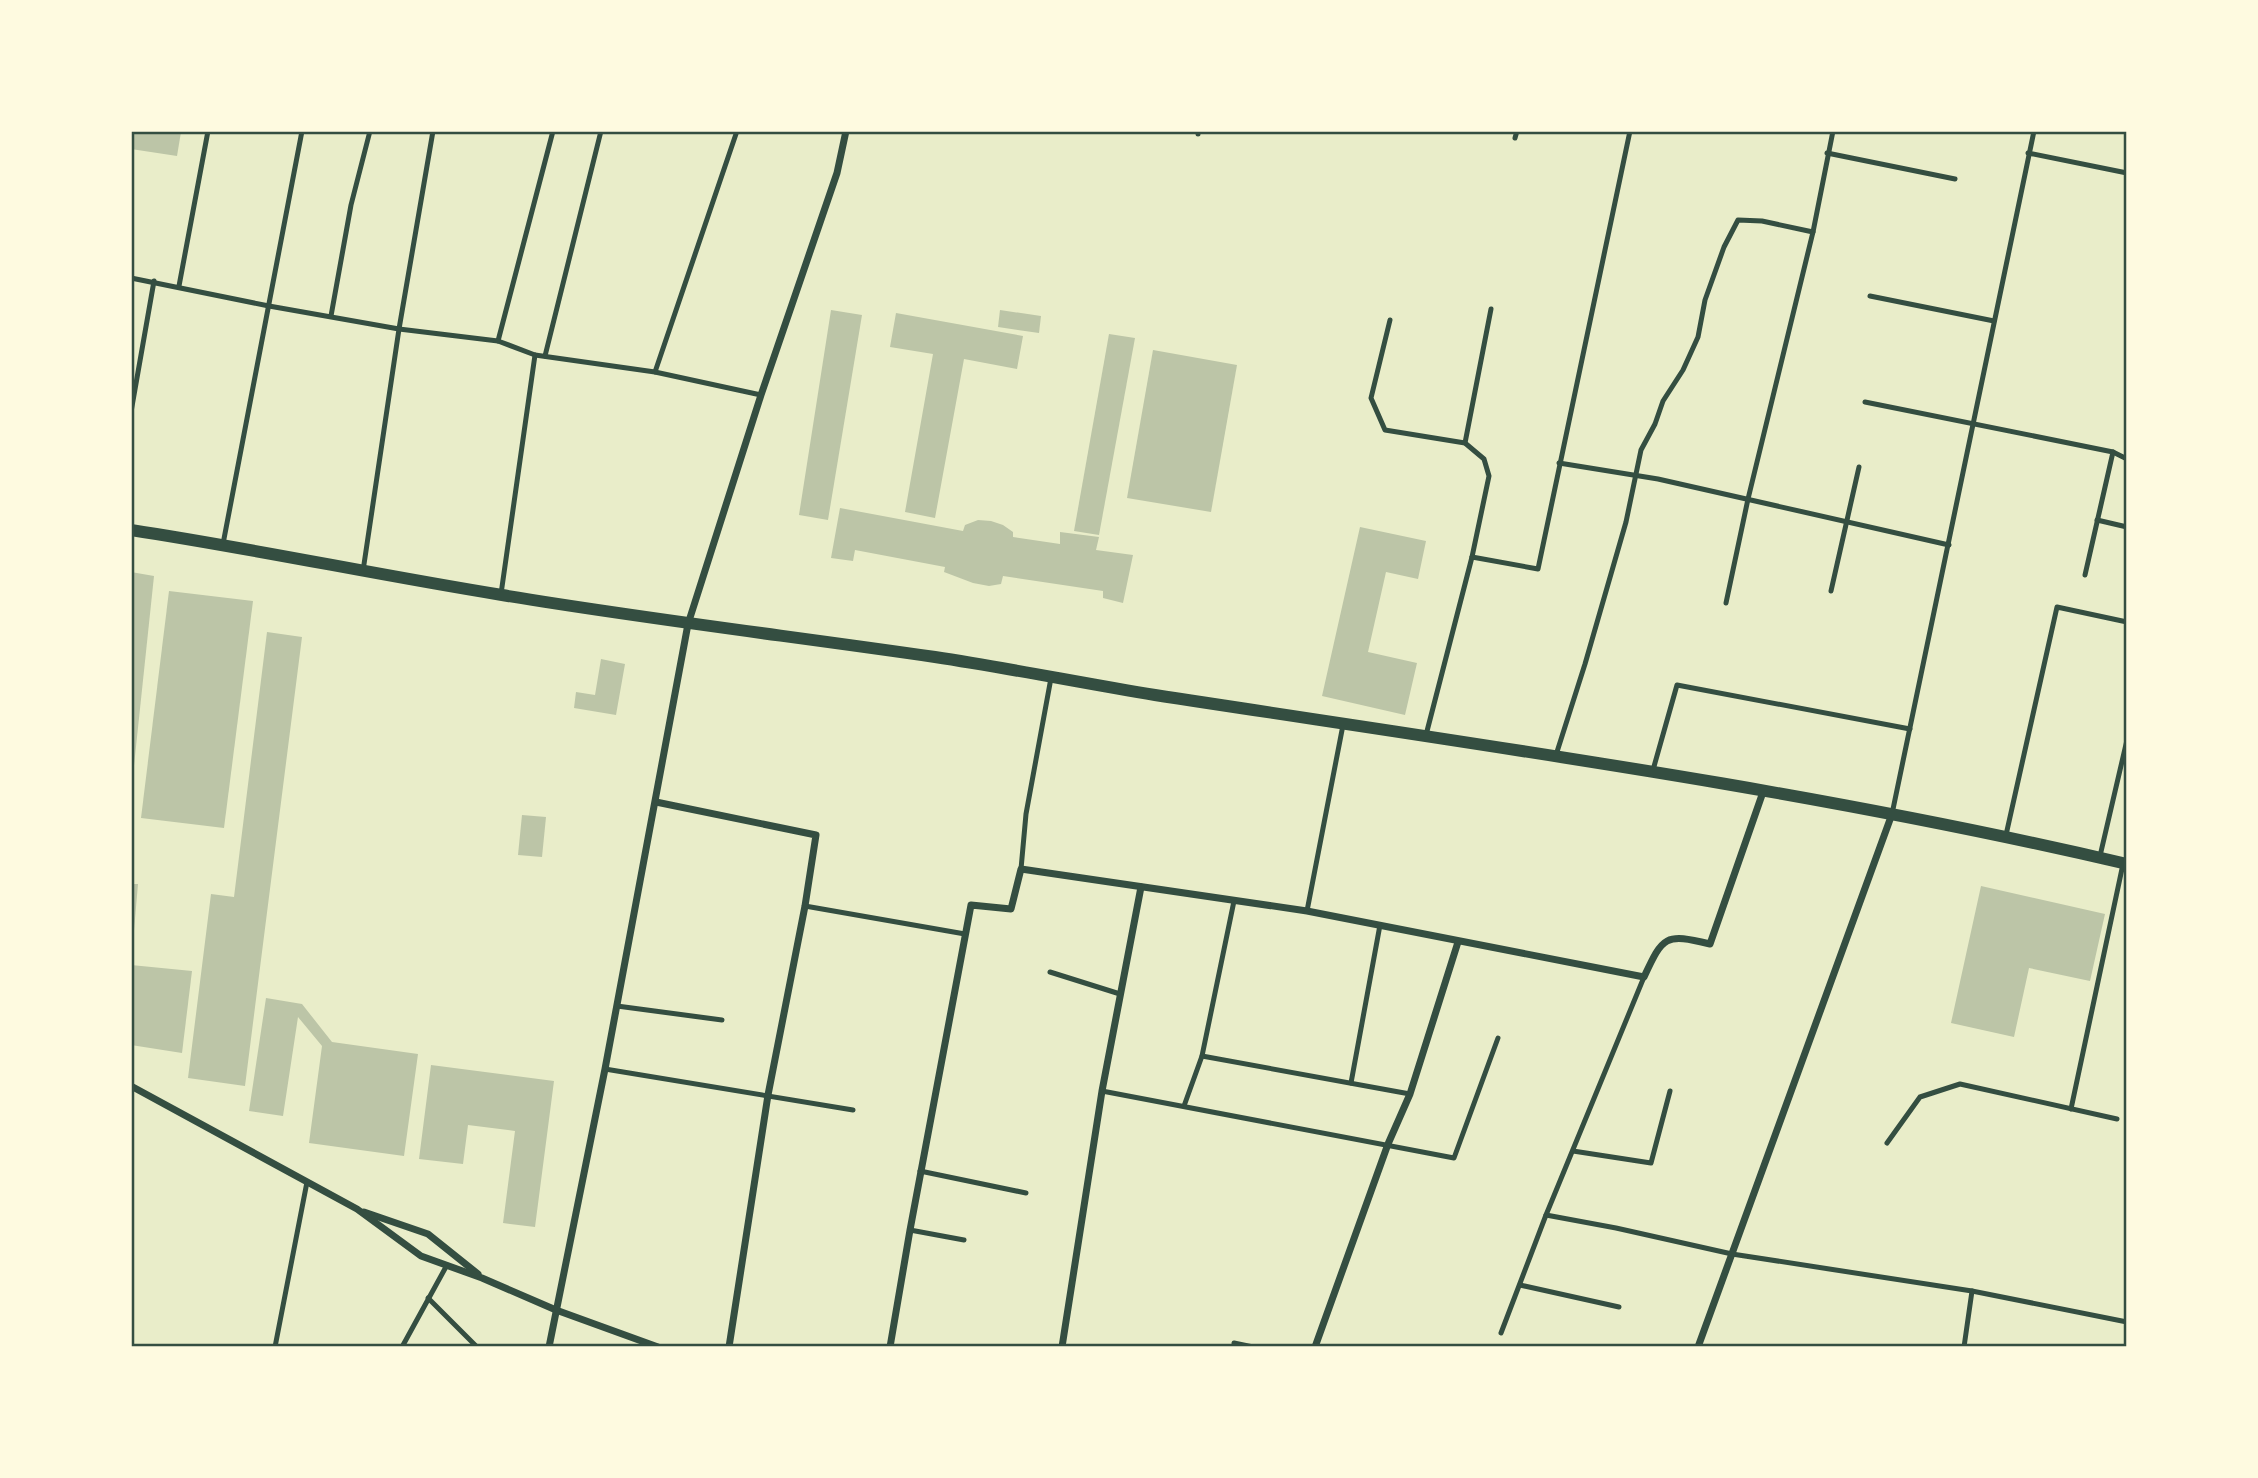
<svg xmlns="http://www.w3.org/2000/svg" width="2258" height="1478" viewBox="0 0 2258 1478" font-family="Jost,sans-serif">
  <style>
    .building { fill: #bcc5a7 }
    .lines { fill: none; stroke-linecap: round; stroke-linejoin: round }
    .service { stroke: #344e41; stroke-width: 5 }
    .minor { stroke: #344e41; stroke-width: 7 }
    .tertiary { stroke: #344e41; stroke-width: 12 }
    .neatline { fill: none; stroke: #344e41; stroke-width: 2.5 }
  </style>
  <rect width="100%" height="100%" fill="#e9edc9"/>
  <g class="building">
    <path d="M131,131L181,132L177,156L131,149Z"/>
    <path d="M831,310L862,315L828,520L799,515Z"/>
    <path d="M1000,310L1041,316L1039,333L998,327Z"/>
    <path d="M896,313L1023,336L1017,369L964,359L935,518L905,512L933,354L890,347Z"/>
    <path d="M1109,334L1135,338L1099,535L1074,531Z"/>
    <path d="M1153,350L1237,365L1211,512L1127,498Z"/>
    <path d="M840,508L963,531L965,525L978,520L991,521L1003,525L1013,532V537L1060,544V532L1099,537L1096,550L1133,555L1123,603L1103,598V591L1003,576L1001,584L989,586L973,583L944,572L945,567L855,550L853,561L831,558Z"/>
    <path d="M1360,527L1426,541L1418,579L1386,572L1368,652L1417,663L1405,715L1322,696Z"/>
    <path d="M131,572L154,576L133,775H131Z"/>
    <path d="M169,591L253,601L224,828L141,818Z"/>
    <path d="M267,632L302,637L245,1086L188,1078L211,894L234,897Z"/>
    <path d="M601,659L625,664L616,715L574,708L576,692L595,695Z"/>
    <path d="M522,815L546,817L542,857L518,855Z"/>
    <path d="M131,884H138L133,942H131Z"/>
    <path d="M1981,886L2105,914L2090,981L2029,968L2014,1037L1951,1023Z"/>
    <path d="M131,965L192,971L182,1053L131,1045Z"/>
    <path d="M266,998L302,1004L332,1042L418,1054L404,1156L309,1143L322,1046L298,1017L283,1116L249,1111Z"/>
    <path d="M431,1065L554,1081L535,1227L503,1223L515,1131L468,1125L463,1164L419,1159Z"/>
  </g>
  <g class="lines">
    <g class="service">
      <path d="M1198,134V131"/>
      <path d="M1515,138L1517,131"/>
      <path d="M1827,153L1955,179"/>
      <path d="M2028,153L2127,173"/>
      <path d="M131,278L269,306L399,329L498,341L535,355L655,372L761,395"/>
      <path d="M179,286L208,131"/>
      <path d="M1870,296L1994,321"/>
      <path d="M331,316L351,205L370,131"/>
      <path d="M1390,320L1371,398L1385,430L1465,443L1484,459L1489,476L1472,557L1426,735"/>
      <path d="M498,341L553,131"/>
      <path d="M545,356L601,131"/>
      <path d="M655,372L737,131"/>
      <path d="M1865,402L2113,452L2127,459"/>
      <path d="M131,412L154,281"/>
      <path d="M1465,443L1491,309"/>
      <path d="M1559,463L1658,479L1949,545"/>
      <path d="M2097,520L2127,527"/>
      <path d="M223,544L302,131"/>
      <path d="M1472,557L1538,569L1630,131"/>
      <path d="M363,571L399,329L433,131"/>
      <path d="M2085,575L2113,452"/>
      <path d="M1831,591L1859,467"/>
      <path d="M501,594L535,355"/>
      <path d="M1726,603L1748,499L1813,232L1833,131"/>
      <path d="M1556,755L1585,664L1626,522L1641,450L1655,424L1663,401L1683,370L1698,337L1705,300L1724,247L1738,220L1762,221L1813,232"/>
      <path d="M1653,770L1677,685L1910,729"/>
      <path d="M1892,814L2034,131"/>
      <path d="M2006,835L2057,607L2127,622"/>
      <path d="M2100,856L2127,740"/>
      <path d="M1021,869L1026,814L1051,678"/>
      <path d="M805,906L965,934"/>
      <path d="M1307,911L1343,725"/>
      <path d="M1050,972L1120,994"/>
      <path d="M617,1006L722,1020"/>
      <path d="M1202,1056L1410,1094"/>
      <path d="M605,1069L853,1110"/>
      <path d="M1351,1083L1380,925"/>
      <path d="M1102,1091L1454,1158L1498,1038"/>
      <path d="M1184,1106L1202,1056L1234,901"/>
      <path d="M2071,1109L2123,864"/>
      <path d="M1887,1143L1920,1097L1960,1084L2117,1119"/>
      <path d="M1573,1151L1651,1163L1670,1091"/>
      <path d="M920,1171L1026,1193"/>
      <path d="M1546,1215L1616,1228L1732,1254L1972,1291L2127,1322"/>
      <path d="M910,1230L964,1240"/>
      <path d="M1520,1285L1619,1307"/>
      <path d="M428,1298L477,1347"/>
      <path d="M1501,1333L1546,1215L1644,977"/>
      <path d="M1234,1343L1253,1347"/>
      <path d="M275,1347L307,1182"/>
      <path d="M402,1347L447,1265"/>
      <path d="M1964,1347L1972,1291"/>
    </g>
    <g class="minor">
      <path d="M656,802L816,835L805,906L768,1095L729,1347"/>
      <path d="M131,1086L357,1209L421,1256L482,1278L556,1310L658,1347"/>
      <path d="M364,1212L428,1234L478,1274"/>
      <path d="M549,1347L605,1069L688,624L761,395L837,173L846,131"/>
      <path d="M890,1347L910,1230L971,905L1011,909L1021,869L1307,911L1644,977C1663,936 1665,933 1710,944L1763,792"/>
      <path d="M1062,1347L1102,1091L1141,887"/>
      <path d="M1315,1347L1388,1144L1410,1094L1458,942"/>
      <path d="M1698,1347L1892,814"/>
    </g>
    <path class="tertiary" d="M131,530C255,549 378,575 502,595C646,619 790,636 935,657C1008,668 1082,683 1155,695C1480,745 1807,789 2127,864"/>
  </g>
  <rect width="2258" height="1478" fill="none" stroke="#fefae0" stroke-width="266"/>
  <rect x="133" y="133" width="1992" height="1212" class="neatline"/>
</svg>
